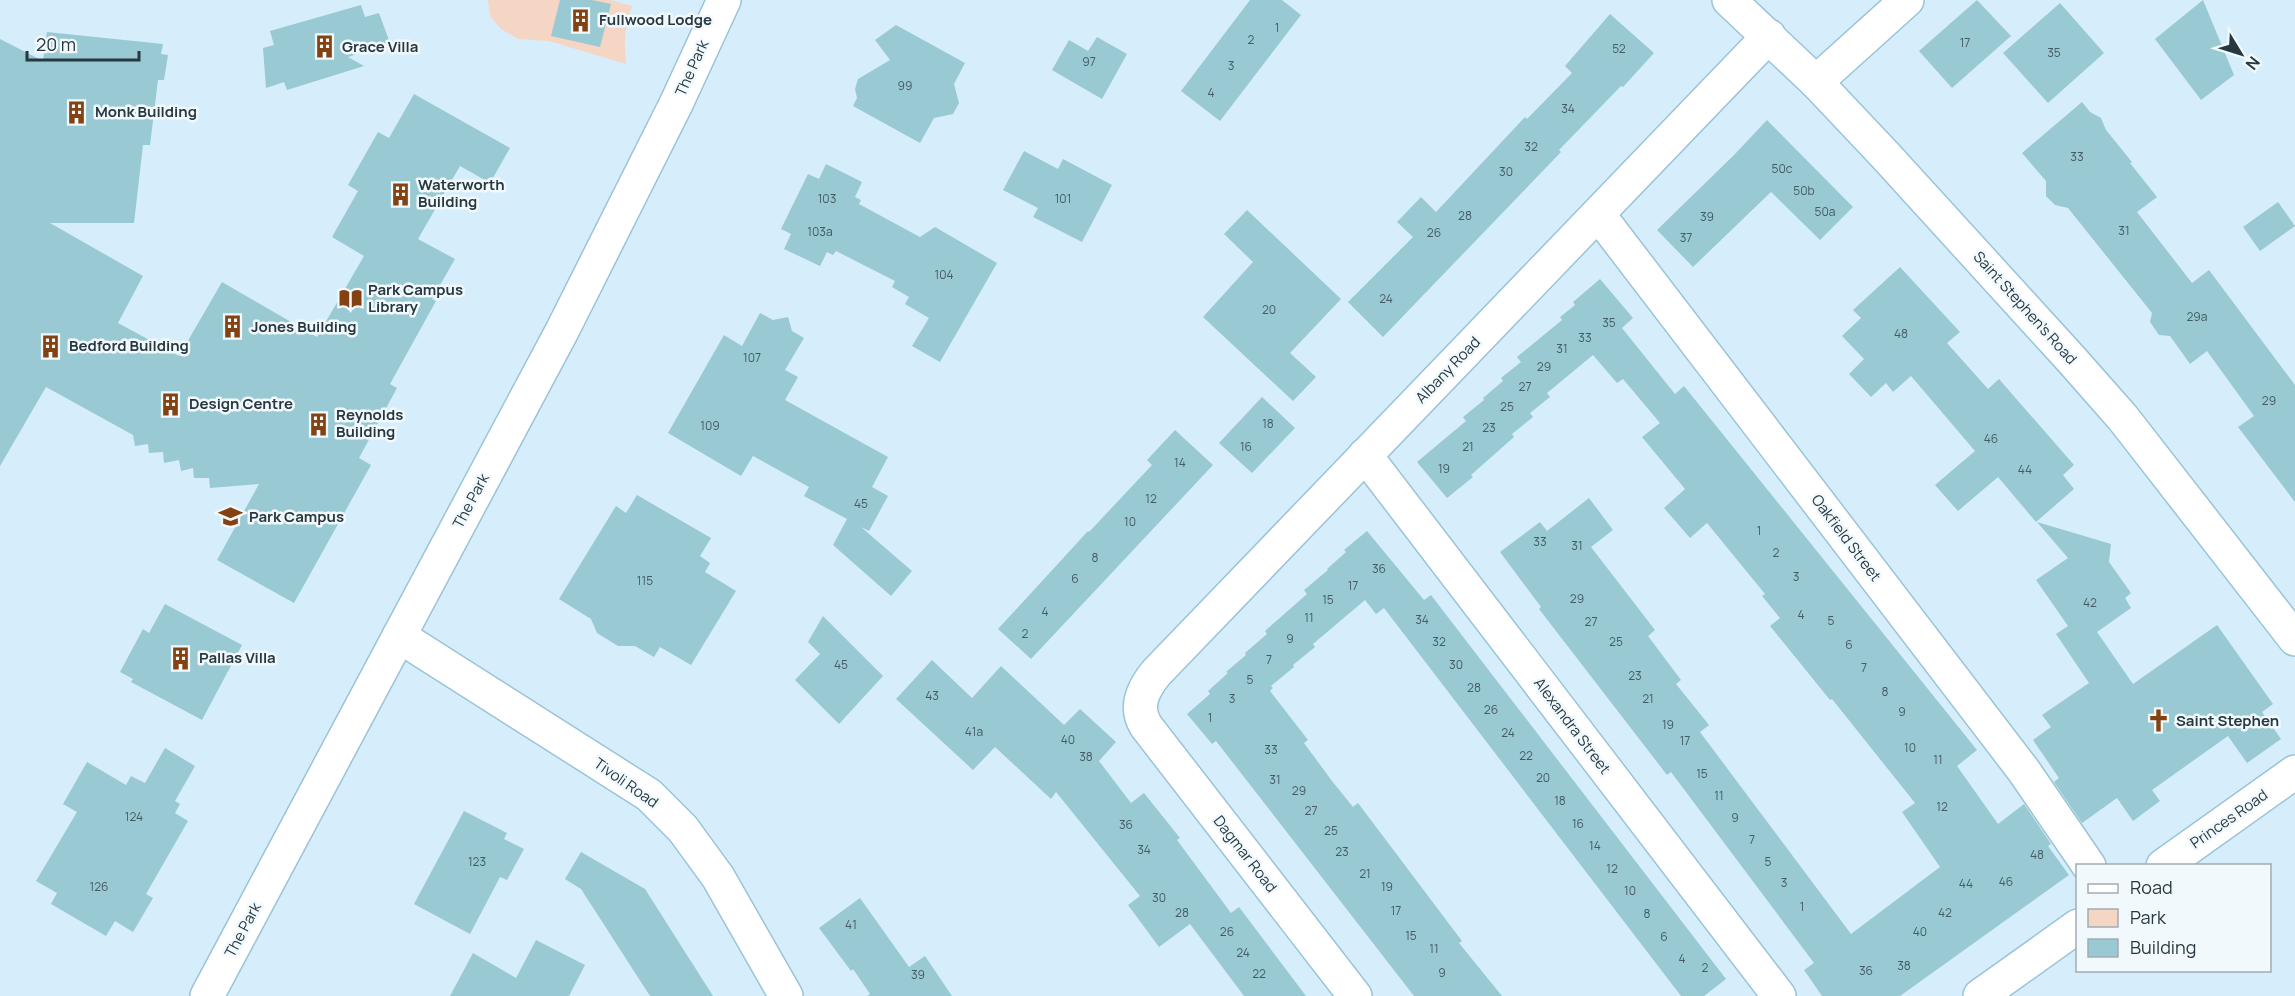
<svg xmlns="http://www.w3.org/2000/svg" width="2295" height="996" viewBox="0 0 2295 996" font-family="Manrope,sans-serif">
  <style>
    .green { fill: #f5d5c4 }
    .building { fill: #99c9d2 }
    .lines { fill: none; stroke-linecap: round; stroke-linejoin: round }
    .street-casing { stroke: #9bc3d8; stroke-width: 36 }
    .secondary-casing { stroke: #9bc3d8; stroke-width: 36 }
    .street { stroke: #fff; stroke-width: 33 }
    .secondary { stroke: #fff; stroke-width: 33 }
    .labels { text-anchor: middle; stroke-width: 5; stroke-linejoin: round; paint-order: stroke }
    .number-label { font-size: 12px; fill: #445c64 }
    .poi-label { font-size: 15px; font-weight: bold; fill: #283840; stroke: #f1f9fd; text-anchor: start }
    .street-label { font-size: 15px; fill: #283840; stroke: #f1f9fd }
  </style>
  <rect width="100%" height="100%" fill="#d6eefb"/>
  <path class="green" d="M488,0H611L632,6C624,26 624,43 626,64L549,41L518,39L501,29L490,16Z"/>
  <g class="building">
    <path d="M560,0H592L611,4L600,47L551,36Z"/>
    <path d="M1250,0H1282L1301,15L1220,121L1181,91Z"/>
    <path d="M1977,0L2011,36L1952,88L1919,51Z"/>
    <path d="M2203,0L2234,75L2201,100L2155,39Z"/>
    <path d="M2060,3L2104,53L2048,103L2003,53Z"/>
    <path d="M361,5L365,17L379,13L390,43L348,57L364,66L287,90L284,82L266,88L263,48L274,45L270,31Z"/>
    <path d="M1610,14L1654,53L1623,87L1621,86L1559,150L1561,152L1383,337L1348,302L1413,237L1397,222L1421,197L1436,212L1525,117L1527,119L1572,73L1565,66Z"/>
    <path d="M896,25L965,63L954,84L959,103L953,114L934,118L920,143L853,106L857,98L855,89L858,79L890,60L875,40Z"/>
    <path d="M47,32L163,44L161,54L168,55L164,80H158L150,145H143L134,223H50L143,276L118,323L179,356L222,282L317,337L364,256L332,237L358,191L348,185L378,132L389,138L414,94L510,148L490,183L460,166L418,239L455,259L432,299L436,301L390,384L397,388L359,458L371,465L294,603L217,560L259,484L210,488L209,478H194L193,468L181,471L179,460L164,463L163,452L149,453L148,444L135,446L133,435L46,387L0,466V39L43,61Z"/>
    <path d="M1097,37L1127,54L1102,99L1052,70L1069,40L1088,51Z"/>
    <path d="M2082,102L2090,112L2101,118L2106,130L2132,162L2130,163L2157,197L2137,212L2192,283L2209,270L2295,385V502L2238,427L2254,416L2207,351L2190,364L2170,336L2159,335L2150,322L2152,313L2068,208L2055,205L2046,196V181L2022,153Z"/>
    <path d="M1767,120L1853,207L1820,240L1771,192L1693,267L1657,230L1735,154Z"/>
    <path d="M1024,151L1058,169L1063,159L1112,185L1082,242L1033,217L1038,208L1003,190Z"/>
    <path d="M826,164L862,182L855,197L861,200L859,204L920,237L935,227L997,263L940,362L912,346L929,318L905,304L909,297L892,287L895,281L836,251L833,255L827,252L820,266L784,249L791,234L781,229L808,174L819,179Z"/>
    <path d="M2278,202L2295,226L2260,251L2243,227Z"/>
    <path d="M1247,210L1341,299L1290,353L1316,377L1293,401L1203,317L1253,262L1224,234Z"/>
    <path d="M1900,267L1960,332L1947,343L1988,389L1999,379L2074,465L2063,475L2074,489L2036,522L1998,477L1958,511L1935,485L1975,451L1911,376L1893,392L1886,383L1871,397L1849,374L1864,359L1842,336L1861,318L1853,310Z"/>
    <path d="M1600,279L1633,318L1622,328L1675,394L1684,386L1977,750L1957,766L1998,824L2024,804L2051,844L2048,846L2069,875L1900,996H1822L1804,970L1814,963L1671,772L1667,775L1539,609L1541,607L1500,552L1540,522L1547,531L1589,498L1613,530L1591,547L1655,630L1648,636L1681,680L1676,684L1709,725L1700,732L1851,934L1940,867L1902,812L1915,803L1832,699L1830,700L1770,626L1780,618L1762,596L1765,594L1707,523L1690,538L1664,508L1685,489L1642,437L1660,423L1623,379L1617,383L1593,355L1547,393L1550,397L1530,413L1533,417L1512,434L1514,437L1471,475L1473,477L1447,498L1417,462L1466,421L1463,417L1484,400L1483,398L1503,381L1501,378L1521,362L1517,357L1562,320L1560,317L1575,305L1573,302Z"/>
    <path d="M760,313L773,320L788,317L792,331L804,338L785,370L798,377L785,400L888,457L872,487L888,496L869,531L861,527L912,571L891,596L833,545L847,519L804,496L809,487L753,456L741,476L668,433L724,335L742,346Z"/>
    <path d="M1262,397L1295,428L1252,473L1219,443Z"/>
    <path d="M1175,430L1213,465L1031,659L998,629L1088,531L1089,532L1152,465L1147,460Z"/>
    <path d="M637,495L711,538L700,556L710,563L705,572L736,591L691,665L660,647L654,657L635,646H618L597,633L591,619L559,599L616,506L626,513Z"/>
    <path d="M2037,522L2111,544L2109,562L2131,593L2125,598L2131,608L2097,632L2133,684L2217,625L2273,704L2262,712L2281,739L2247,763L2228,736L2152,790L2160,801L2133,821L2117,798L2082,823L2054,782L2059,778L2033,740L2051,727L2042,715L2089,683L2056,634L2068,626L2036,580L2068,558Z"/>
    <path d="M1367,531L1424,600L1431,595L1726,979L1704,996H1681L1384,608L1376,614L1365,600L1313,644L1315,647L1293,665L1294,667L1271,686L1273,688L1270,691L1308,740L1304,743L1332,781L1353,807L1358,803L1462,941L1459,943L1502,996H1414L1216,741L1212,744L1187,714L1210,694L1208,691L1228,673L1226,672L1246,655L1245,653L1267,634L1265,631L1307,594L1304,590L1328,570L1327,569L1346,552L1344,550Z"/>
    <path d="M165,604L242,645L202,720L131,682L133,679L120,672L143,629L149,633Z"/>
    <path d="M823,616L883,676L839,724L795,680L820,654L808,642Z"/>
    <path d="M932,660L972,698L1001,666L1064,725L1080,709L1116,742L1099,761L1131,803L1144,793L1180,838L1177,840L1231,913L1239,907L1306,996H1244L1190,924L1159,947L1128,905L1140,896L1056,792L1051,799L995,747L973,770L896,699Z"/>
    <path d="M165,748L195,766L175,801L180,804L175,813L188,821L146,894L153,898L133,932L115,921L106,936L51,904L57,893L36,881L77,812L63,804L87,762L126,785L131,776L145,783Z"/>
    <path d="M464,811L507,833L504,839L524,849L507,880L500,877L470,934L414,904Z"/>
    <path d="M581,852L645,889L713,996H650L581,889L565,879Z"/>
    <path d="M860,898L909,967L925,956L952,996H867L870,994L853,969L851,971L819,928Z"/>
    <path d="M536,940L585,965L569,996H450L473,953L516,978Z"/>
  </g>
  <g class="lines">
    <defs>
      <g id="street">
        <path d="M1816,82L1907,0"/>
        <path d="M1598,214L2024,771L2089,866"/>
        <path d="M1365,455L1779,996"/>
        <path d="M399,636L649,795L683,829L718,877L786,996"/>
        <path d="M2163,866L2295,772"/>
        <path d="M1355,996L1146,726C1134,707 1143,689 1156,673L1769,36"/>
        <path d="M1980,996L2078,926"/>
      </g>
      <g id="secondary">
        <path d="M1729,0L1816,82L1885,155L2071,359L2123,418L2295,639"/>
        <path d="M207,996L562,331L676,104L724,0"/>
      </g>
    </defs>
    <use href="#street" class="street-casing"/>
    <use href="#secondary" class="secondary-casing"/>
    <use href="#street" class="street"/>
    <use href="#secondary" class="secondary"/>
  </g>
  <defs>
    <symbol id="building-bare" viewBox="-9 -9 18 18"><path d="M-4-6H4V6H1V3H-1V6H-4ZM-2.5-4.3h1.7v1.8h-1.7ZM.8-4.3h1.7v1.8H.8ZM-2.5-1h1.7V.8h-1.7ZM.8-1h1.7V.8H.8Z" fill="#844212" stroke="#f1f9fd" stroke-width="2.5" paint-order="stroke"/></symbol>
    <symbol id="library-bare" viewBox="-9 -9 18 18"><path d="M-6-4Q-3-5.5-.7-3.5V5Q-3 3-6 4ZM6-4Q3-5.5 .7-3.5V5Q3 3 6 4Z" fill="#844212" stroke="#f1f9fd" stroke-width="2.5" paint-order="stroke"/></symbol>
    <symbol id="university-bare" viewBox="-9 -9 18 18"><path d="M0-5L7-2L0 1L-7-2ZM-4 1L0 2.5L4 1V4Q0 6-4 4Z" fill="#844212" stroke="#f1f9fd" stroke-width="2.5" paint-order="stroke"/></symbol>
    <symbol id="church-bare" viewBox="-9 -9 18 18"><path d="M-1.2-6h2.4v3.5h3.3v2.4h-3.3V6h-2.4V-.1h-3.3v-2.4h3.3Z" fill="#844212" stroke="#f1f9fd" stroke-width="2.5" paint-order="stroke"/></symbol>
  </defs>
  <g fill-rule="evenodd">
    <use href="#building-bare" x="564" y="4" width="33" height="33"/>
    <use href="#building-bare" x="308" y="30" width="33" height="33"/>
    <use href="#building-bare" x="60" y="96" width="33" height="33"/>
    <use href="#building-bare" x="384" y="178" width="33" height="33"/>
    <use href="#library-bare" x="334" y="282" width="33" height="33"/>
    <use href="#building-bare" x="216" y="310" width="33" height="33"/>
    <use href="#building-bare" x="34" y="330" width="33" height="33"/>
    <use href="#building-bare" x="154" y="388" width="33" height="33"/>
    <use href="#building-bare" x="302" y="408" width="33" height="33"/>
    <use href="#university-bare" x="214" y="500" width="33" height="33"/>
    <use href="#building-bare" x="164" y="642" width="33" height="33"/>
    <use href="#church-bare" x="2142" y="704" width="33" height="33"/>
  </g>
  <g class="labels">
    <g class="number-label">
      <text x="1277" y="32">1</text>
      <text x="1251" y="44">2</text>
      <text x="1965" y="47">17</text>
      <text x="1619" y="53">52</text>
      <text x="2054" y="57">35</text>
      <text x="1089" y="66">97</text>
      <text x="1231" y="70">3</text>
      <text x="905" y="90">99</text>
      <text x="1211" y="97">4</text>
      <text x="1568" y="113">34</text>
      <text x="1531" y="151">32</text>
      <text x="2077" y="161">33</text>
      <text x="1782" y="173">50c</text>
      <text x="1506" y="176">30</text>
      <text x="1804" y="195">50b</text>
      <text x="827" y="203">103</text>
      <text x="1063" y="203">101</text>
      <text x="1825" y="216">50a</text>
      <text x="1465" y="220">28</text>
      <text x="1707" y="221">39</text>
      <text x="2124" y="235">31</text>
      <text x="820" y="236">103a</text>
      <text x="1434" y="237">26</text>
      <text x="1686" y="242">37</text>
      <text x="944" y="279">104</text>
      <text x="1386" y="303">24</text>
      <text x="1269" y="314">20</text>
      <text x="2197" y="321">29a</text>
      <text x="1609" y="327">35</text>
      <text x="1901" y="338">48</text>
      <text x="1585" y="342">33</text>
      <text x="1562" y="353">31</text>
      <text x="752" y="362">107</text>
      <text x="1544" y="371">29</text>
      <text x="1525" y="391">27</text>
      <text x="2269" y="405">29</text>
      <text x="1507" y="411">25</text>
      <text x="1268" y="428">18</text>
      <text x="710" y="430">109</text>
      <text x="1489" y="432">23</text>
      <text x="1991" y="443">46</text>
      <text x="1246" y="451">16</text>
      <text x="1468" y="451">21</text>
      <text x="1180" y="467">14</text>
      <text x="1444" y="473">19</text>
      <text x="2025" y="474">44</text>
      <text x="1151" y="503">12</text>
      <text x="861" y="508">45</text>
      <text x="1130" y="526">10</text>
      <text x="1759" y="535">1</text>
      <text x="1540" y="546">33</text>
      <text x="1577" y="550">31</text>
      <text x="1776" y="557">2</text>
      <text x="1095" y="562">8</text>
      <text x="1379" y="573">36</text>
      <text x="1796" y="581">3</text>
      <text x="1075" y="583">6</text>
      <text x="645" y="585">115</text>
      <text x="1353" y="590">17</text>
      <text x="1577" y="603">29</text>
      <text x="1328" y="604">15</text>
      <text x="2090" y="607">42</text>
      <text x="1045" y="616">4</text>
      <text x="1801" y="619">4</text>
      <text x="1309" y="622">11</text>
      <text x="1422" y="624">34</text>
      <text x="1831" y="625">5</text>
      <text x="1591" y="626">27</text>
      <text x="1025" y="638">2</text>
      <text x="1290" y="643">9</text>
      <text x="1439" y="646">32</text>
      <text x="1616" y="646">25</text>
      <text x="1849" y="649">6</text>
      <text x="1269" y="664">7</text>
      <text x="841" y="669">45</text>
      <text x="1456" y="669">30</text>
      <text x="1864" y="672">7</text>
      <text x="1635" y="680">23</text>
      <text x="1250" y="684">5</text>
      <text x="1474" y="692">28</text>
      <text x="1885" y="696">8</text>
      <text x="932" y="700">43</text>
      <text x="1232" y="703">3</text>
      <text x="1648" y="703">21</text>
      <text x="1491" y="714">26</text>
      <text x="1902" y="716">9</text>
      <text x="1210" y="722">1</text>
      <text x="1668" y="729">19</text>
      <text x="974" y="736">41a</text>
      <text x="1508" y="737">24</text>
      <text x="1068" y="744">40</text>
      <text x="1685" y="745">17</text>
      <text x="1910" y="752">10</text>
      <text x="1271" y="754">33</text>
      <text x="1526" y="760">22</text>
      <text x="1086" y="761">38</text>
      <text x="1938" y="764">11</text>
      <text x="1702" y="778">15</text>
      <text x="1543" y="782">20</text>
      <text x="1275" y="784">31</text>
      <text x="1299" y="795">29</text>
      <text x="1719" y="800">11</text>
      <text x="1560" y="805">18</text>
      <text x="1942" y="811">12</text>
      <text x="1311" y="815">27</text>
      <text x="134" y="821">124</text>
      <text x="1735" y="822">9</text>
      <text x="1578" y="828">16</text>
      <text x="1126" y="829">36</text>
      <text x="1331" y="835">25</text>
      <text x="1752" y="844">7</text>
      <text x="1595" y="850">14</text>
      <text x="1144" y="854">34</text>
      <text x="1342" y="856">23</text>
      <text x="2037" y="859">48</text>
      <text x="477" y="866">123</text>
      <text x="1768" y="866">5</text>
      <text x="1612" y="873">12</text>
      <text x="1365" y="878">21</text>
      <text x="2006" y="886">46</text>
      <text x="1784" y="887">3</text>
      <text x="1966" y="888">44</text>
      <text x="99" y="891">126</text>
      <text x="1387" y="891">19</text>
      <text x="1630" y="895">10</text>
      <text x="1159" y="902">30</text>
      <text x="1802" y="911">1</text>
      <text x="1396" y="915">17</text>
      <text x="1182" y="917">28</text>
      <text x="1945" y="917">42</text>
      <text x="1647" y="918">8</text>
      <text x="851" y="929">41</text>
      <text x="1227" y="936">26</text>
      <text x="1920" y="936">40</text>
      <text x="1411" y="940">15</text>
      <text x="1664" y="941">6</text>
      <text x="1434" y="953">11</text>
      <text x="1243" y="957">24</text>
      <text x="1682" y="963">4</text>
      <text x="1904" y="970">38</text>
      <text x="1705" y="972">2</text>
      <text x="1866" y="975">36</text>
      <text x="1442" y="977">9</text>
      <text x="1259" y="978">22</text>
      <text x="918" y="979">39</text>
    </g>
    <g class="poi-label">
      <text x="599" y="25">Fullwood Lodge</text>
      <text x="342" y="52">Grace Villa</text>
      <text x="95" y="117">Monk Building</text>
      <text x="418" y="190">Waterworth<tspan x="418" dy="17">Building</tspan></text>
      <text x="368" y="295">Park Campus<tspan x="368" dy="17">Library</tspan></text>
      <text x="251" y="332">Jones Building</text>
      <text x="69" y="351">Bedford Building</text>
      <text x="189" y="409">Design Centre</text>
      <text x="336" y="420">Reynolds<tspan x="336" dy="17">Building</tspan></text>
      <text x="249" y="522">Park Campus</text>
      <text x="199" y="663">Pallas Villa</text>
      <text x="2176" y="726">Saint Stephen</text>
    </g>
    <g class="street-label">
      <text transform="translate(692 68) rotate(-66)" y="5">The Park</text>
      <text transform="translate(2025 308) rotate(48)" y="5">Saint Stephen's Road</text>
      <text transform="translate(1448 370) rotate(-46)" y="5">Albany Road</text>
      <text transform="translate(471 501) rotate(-62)" y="5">The Park</text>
      <text transform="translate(1846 538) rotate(53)" y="5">Oakfield Street</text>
      <text transform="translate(1572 726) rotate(53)" y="5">Alexandra Street</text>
      <text transform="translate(626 783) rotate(35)" y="5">Tivoli Road</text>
      <text transform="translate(2229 819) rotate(-35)" y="5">Princes Road</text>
      <text transform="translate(1245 854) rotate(52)" y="5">Dagmar Road</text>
      <text transform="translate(243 930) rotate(-62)" y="5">The Park</text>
    </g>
  </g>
  <rect x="2076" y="864" width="195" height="108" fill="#f1f9fd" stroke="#a1acb1" stroke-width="1.5"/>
  <rect x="2088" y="884" width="30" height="9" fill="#ffffff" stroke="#a1acb1" stroke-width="1.5"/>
  <text x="2130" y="894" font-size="18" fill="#283840">Road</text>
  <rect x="2088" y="909" width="30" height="18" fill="#f5d5c4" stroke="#a1acb1" stroke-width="1.5"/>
  <text x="2130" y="924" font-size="18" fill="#283840">Park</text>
  <rect x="2088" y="939" width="30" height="18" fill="#99c9d2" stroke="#a1acb1" stroke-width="1.5"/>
  <text x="2130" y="954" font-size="18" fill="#283840">Building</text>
  <g transform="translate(2241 54) rotate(128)" stroke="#f1f9fd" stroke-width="4.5" paint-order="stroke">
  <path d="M0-4.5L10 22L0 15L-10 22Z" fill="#283840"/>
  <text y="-9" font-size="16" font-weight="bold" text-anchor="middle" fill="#283840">N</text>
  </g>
  <path d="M27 51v9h112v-9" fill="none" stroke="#283840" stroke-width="3"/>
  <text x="36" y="51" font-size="18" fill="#283840" stroke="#f1f9fd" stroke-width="4.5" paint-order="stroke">20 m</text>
</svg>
